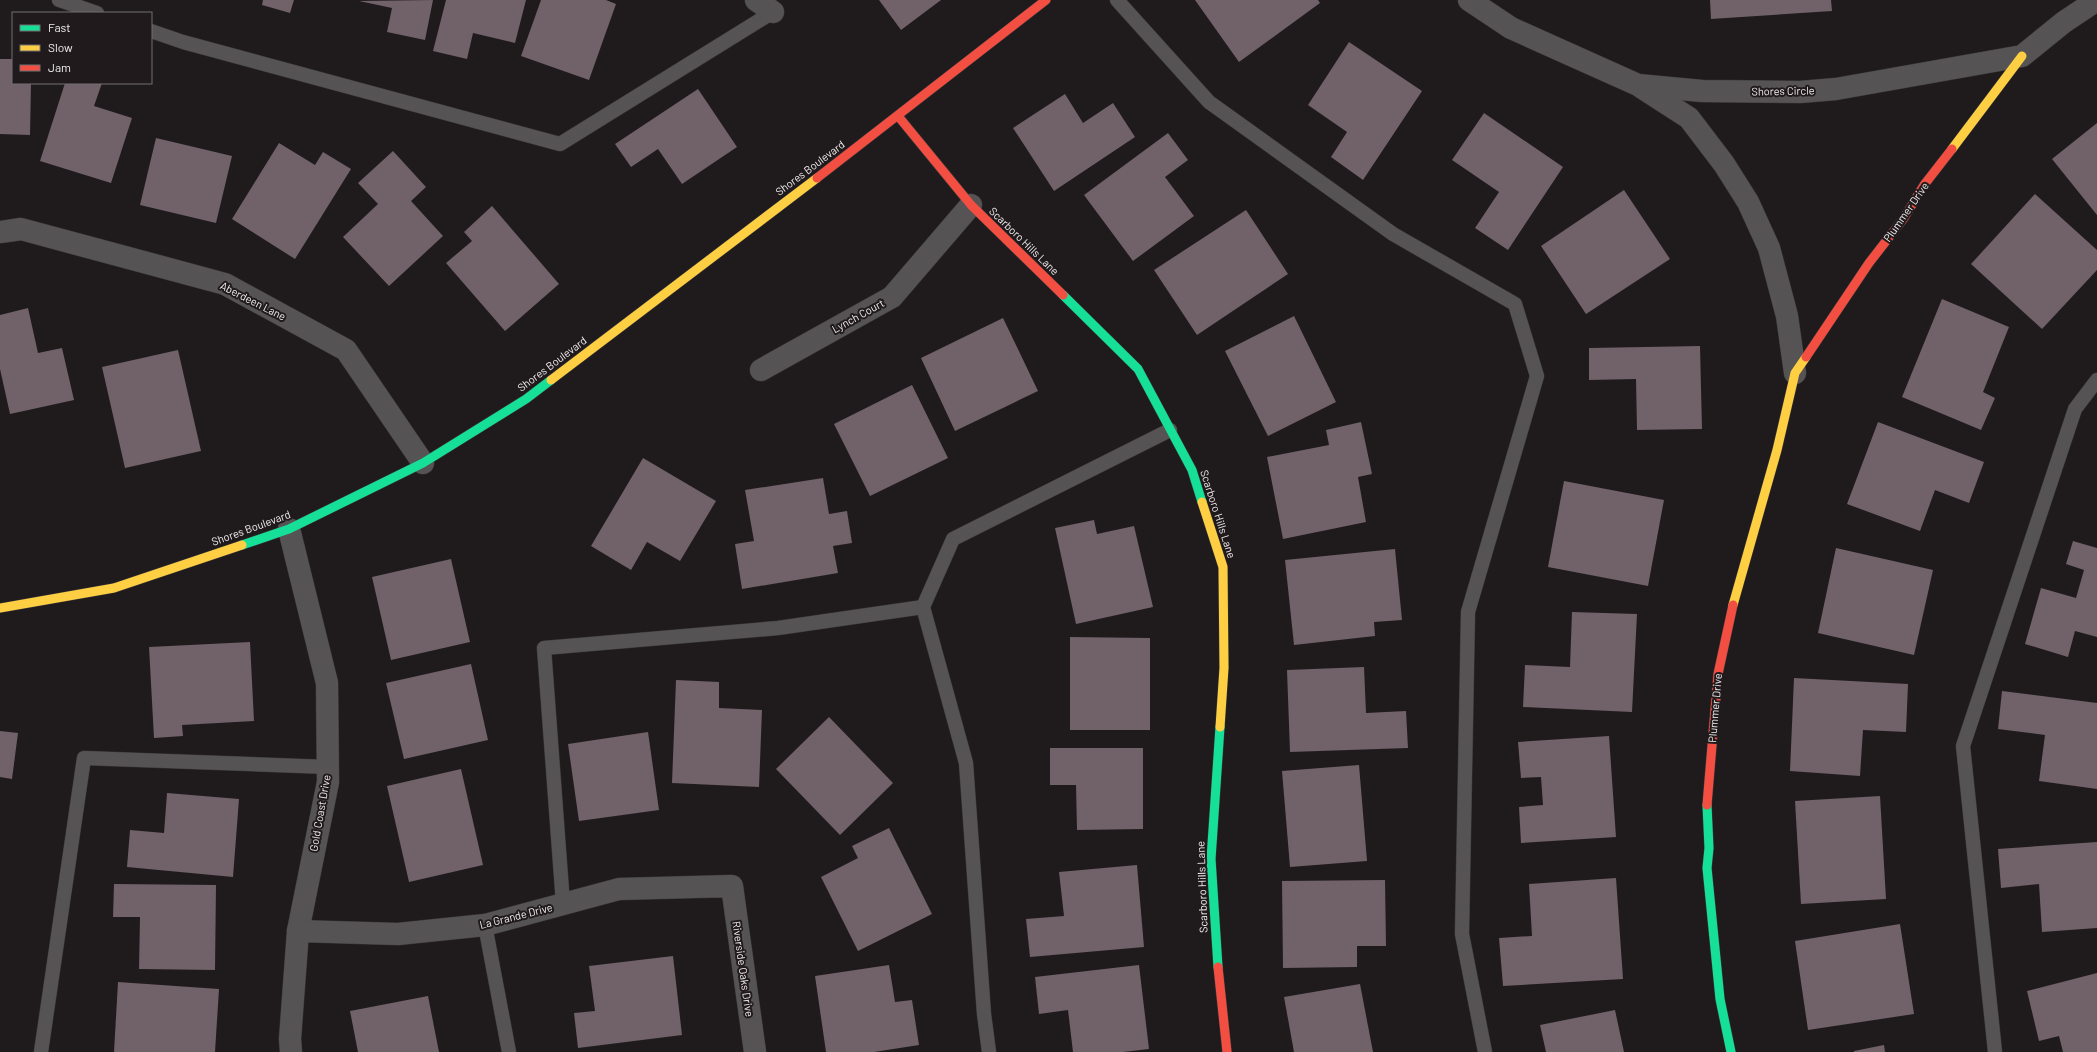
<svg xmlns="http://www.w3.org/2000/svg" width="2097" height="1052" viewBox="0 0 2097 1052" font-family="Barlow,sans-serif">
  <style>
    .building { fill: #716168 }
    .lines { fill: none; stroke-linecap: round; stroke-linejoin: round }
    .lane-casing { stroke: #3a3839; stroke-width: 15 }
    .street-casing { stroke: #3a3839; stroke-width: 23 }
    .fast-casing { stroke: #3a3839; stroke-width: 10 }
    .slow-casing { stroke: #3a3839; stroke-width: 10 }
    .jam-casing { stroke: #3a3839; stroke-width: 10 }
    .lane { stroke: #565354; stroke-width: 14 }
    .street { stroke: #565354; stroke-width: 22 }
    .fast { stroke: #16e098; stroke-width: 9 }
    .slow { stroke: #ffcf43; stroke-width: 9 }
    .jam { stroke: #f24e42; stroke-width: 9 }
    .labels { text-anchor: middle; stroke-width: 4; stroke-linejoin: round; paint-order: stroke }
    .street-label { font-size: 11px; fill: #f0eced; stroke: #201a1c }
  </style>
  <rect width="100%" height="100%" fill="#1f1b1d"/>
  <g class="building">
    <path d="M263,0H294L290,13L262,5Z"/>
    <path d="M433,0L425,40L387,32L392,8L359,1Z"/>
    <path d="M446,0H526L515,43L473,33L467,59L433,51Z"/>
    <path d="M541,0H606L616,4L589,80L521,56Z"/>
    <path d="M879,0H941L901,30Z"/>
    <path d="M1195,0H1318L1320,3L1239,62Z"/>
    <path d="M1710,0H1831L1832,11L1711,19Z"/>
    <path d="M1349,42L1422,91L1363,180L1331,157L1347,132L1308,105Z"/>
    <path d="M0,59H13V83H31L30,135L0,134Z"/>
    <path d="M65,83H102L94,106L132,118L111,183L40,161Z"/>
    <path d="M698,89L737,147L682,184L658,149L631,167L615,144Z"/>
    <path d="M1065,94L1083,123L1113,103L1135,137L1054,191L1013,128Z"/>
    <path d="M1484,113L1563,167L1508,250L1475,228L1499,192L1452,160Z"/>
    <path d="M2097,123V215L2052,159Z"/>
    <path d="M1168,133L1188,160L1165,177L1194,216L1133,261L1084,195Z"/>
    <path d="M156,138L232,156L216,223L140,205Z"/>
    <path d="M279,143L315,165L323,152L351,169L295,259L232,219Z"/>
    <path d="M393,151L426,187L411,201L443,236L389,286L343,237L378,204L358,183Z"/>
    <path d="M1624,190L1670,259L1586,314L1541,246Z"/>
    <path d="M2035,194L2097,250V270L2042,329L1971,264Z"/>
    <path d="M492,206L559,284L505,331L446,263L472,241L464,232Z"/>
    <path d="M1246,210L1288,274L1197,335L1154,270Z"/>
    <path d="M1942,299L2009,327L1983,392L1995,398L1981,430L1902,397Z"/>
    <path d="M28,308L38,353L62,348L74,400L10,414L0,369V315Z"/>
    <path d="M1294,316L1336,402L1268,436L1225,351Z"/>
    <path d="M1003,318L1038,391L955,431L921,358Z"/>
    <path d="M1700,346L1702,429L1637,430L1636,379L1589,380V348Z"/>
    <path d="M178,350L201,451L125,468L102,367Z"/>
    <path d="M912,385L948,458L870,496L834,424Z"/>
    <path d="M1361,422L1372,474L1358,477L1366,522L1283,539L1267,457L1329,445L1326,430Z"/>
    <path d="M1878,422L1984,462L1969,503L1935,490L1920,531L1847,504Z"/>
    <path d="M643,458L716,501L680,561L647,542L631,570L591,546Z"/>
    <path d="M823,478L829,514L847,511L852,543L833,546L838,573L742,589L735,544L754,541L745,490Z"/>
    <path d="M1564,481L1664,500L1648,586L1548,567Z"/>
    <path d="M1094,520L1097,534L1134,526L1153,607L1076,624L1055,528Z"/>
    <path d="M2073,541L2097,548V637L2075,631L2068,657L2025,644L2041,588L2076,598L2084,570L2066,564Z"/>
    <path d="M1836,548L1933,570L1914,655L1818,633Z"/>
    <path d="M1395,549L1402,620L1374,622L1375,636L1294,645L1285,560Z"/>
    <path d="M451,559L470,642L391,660L372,577Z"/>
    <path d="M1572,612L1637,614L1632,712L1523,707L1525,665L1570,667Z"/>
    <path d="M1070,637L1150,638V730H1070Z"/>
    <path d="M250,642L254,721L182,725L183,736L154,738L149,647Z"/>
    <path d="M471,664L488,740L404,759L386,683Z"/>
    <path d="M1364,667L1366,713L1406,711L1408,748L1290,752L1287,670Z"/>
    <path d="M1794,678L1908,684L1906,732L1863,730L1860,776L1790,771Z"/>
    <path d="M676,680L719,682V708L762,710L759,787L672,783Z"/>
    <path d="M2002,691L2097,703V789L2039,781L2045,735L1998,729Z"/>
    <path d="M829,717L893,783L840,835L776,769Z"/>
    <path d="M0,731L18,733L12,779L0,777Z"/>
    <path d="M648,732L659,810L579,821L568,744Z"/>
    <path d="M1609,736L1616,837L1521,843L1519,807L1543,805L1541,777L1521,778L1518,742Z"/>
    <path d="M1050,748H1143V829L1077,830L1076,785H1050Z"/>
    <path d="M1359,765L1367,861L1290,867L1282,771Z"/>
    <path d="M461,769L483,865L409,882L387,786Z"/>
    <path d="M167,793L239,799L233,877L127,867L130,830L164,833Z"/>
    <path d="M1880,796L1886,899L1801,904L1795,801Z"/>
    <path d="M889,828L932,914L858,951L821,877L858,858L852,846Z"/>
    <path d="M2097,842V928L2042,932L2039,884L2001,888L1998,849Z"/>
    <path d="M1137,865L1144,947L1030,957L1026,919L1064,916L1059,872Z"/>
    <path d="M1616,878L1623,979L1503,986L1499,938L1532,936L1529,884Z"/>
    <path d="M1385,880L1386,946H1357V967L1283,968L1282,881Z"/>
    <path d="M114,884L216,885L215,970L139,969L140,917H113Z"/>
    <path d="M1900,924L1914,1014L1808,1030L1795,941Z"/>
    <path d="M673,956L682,1035L578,1048L574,1013L595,1011L589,966Z"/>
    <path d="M889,965L895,1002L912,1000L919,1045L874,1052H826L815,976Z"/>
    <path d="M1139,965L1149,1049L1123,1052H1073L1068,1010L1039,1014L1035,977Z"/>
    <path d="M2097,973V1052H2063L2059,1036L2039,1041L2027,991Z"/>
    <path d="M118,982L219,989L215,1052H114Z"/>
    <path d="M1360,984L1373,1052H1294L1284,997Z"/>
    <path d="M428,996L439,1052H358L350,1011Z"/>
    <path d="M1615,1010L1624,1052H1546L1540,1025Z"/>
    <path d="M1884,1045L1885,1052H1854V1051Z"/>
  </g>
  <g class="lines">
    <defs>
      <g id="lane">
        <path d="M59,0L97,13"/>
        <path d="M1117,0L1209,102L1393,234L1515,304L1537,376L1468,612L1462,934L1485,1052"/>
        <path d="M151,31L183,42L560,144L773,12"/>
        <path d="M563,904L544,648L778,628L923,607"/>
        <path d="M485,925L509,1052"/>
        <path d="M41,1052L84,758L328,767"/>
        <path d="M989,1052L984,1014L966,763L923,607L953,539L1170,430"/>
        <path d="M1995,1052L1963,746L2075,409L2097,380"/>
      </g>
      <g id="street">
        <path d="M756,0L773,12"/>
        <path d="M1469,0L1511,28L1638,85L1702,91L1800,92L1836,89L2022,56L2064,22L2097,0"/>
        <path d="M1641,87L1689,118L1724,164L1748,202L1769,248L1787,316L1795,373"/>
        <path d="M0,232L21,229L225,284L346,350L423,463"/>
        <path d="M761,370L892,297L971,205"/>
        <path d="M289,529L327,683L328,782L298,931L290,1039L291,1052"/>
        <path d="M298,931L398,934L485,925L619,889L732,886L755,1052"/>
      </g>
      <g id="fast">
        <path d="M1063,295L1138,369L1192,470L1202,502"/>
        <path d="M242,545L289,529L423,463L526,399L551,380"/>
        <path d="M1707,805L1709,848L1707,868L1720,999L1731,1052"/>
        <path d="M1218,967L1211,859L1220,727"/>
      </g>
      <g id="slow">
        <path d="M1952,149L2022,56"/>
        <path d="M551,380L817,178"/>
        <path d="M1202,502L1223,567L1224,668L1220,727"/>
        <path d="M1733,605L1777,450L1795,373L1806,357"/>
        <path d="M0,608L114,588L242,545"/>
      </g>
      <g id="jam">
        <path d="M898,116L971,205L1063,295"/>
        <path d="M817,178L1046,0"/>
        <path d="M1806,357L1869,263L1904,218L1924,185L1952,149"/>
        <path d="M1707,805L1718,674L1733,605"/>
        <path d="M1218,967L1227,1052"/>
      </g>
    </defs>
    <use href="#lane" class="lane-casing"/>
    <use href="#street" class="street-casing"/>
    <use href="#fast" class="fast-casing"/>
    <use href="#slow" class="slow-casing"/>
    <use href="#jam" class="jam-casing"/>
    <use href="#lane" class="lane"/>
    <use href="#street" class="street"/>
    <use href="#fast" class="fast"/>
    <use href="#slow" class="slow"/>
    <use href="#jam" class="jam"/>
  </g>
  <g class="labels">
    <g class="street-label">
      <text transform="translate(1783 91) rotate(-1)" y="4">Shores Circle</text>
      <text transform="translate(810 168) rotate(-37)" y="4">Shores Boulevard</text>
      <text transform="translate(1906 212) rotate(-55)" y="4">Plummer Drive</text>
      <text transform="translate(1024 241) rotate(44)" y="4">Scarboro Hills Lane</text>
      <text transform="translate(253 301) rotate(27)" y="4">Aberdeen Lane</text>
      <text transform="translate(858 316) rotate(-29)" y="4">Lynch Court</text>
      <text transform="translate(552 364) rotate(-37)" y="4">Shores Boulevard</text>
      <text transform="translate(1218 514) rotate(72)" y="4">Scarboro Hills Lane</text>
      <text transform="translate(251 528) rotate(-20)" y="4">Shores Boulevard</text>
      <text transform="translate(1715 708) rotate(-85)" y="4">Plummer Drive</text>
      <text transform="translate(320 813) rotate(-80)" y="4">Gold Coast Drive</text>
      <text transform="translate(1202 887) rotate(-92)" y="4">Scarboro Hills Lane</text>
      <text transform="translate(516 916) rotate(-14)" y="4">La Grande Drive</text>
      <text transform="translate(743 969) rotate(82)" y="4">Riverside Oaks Drive</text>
    </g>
  </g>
  <rect x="12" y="12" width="140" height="72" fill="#201a1c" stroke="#736e70"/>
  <rect x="20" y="25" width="20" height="6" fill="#16e098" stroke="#736e70"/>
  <text x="48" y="32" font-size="12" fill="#f0eced">Fast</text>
  <rect x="20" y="45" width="20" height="6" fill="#ffcf43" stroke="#736e70"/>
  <text x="48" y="52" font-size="12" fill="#f0eced">Slow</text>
  <rect x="20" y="65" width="20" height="6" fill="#f24e42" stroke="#736e70"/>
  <text x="48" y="72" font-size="12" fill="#f0eced">Jam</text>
</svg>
